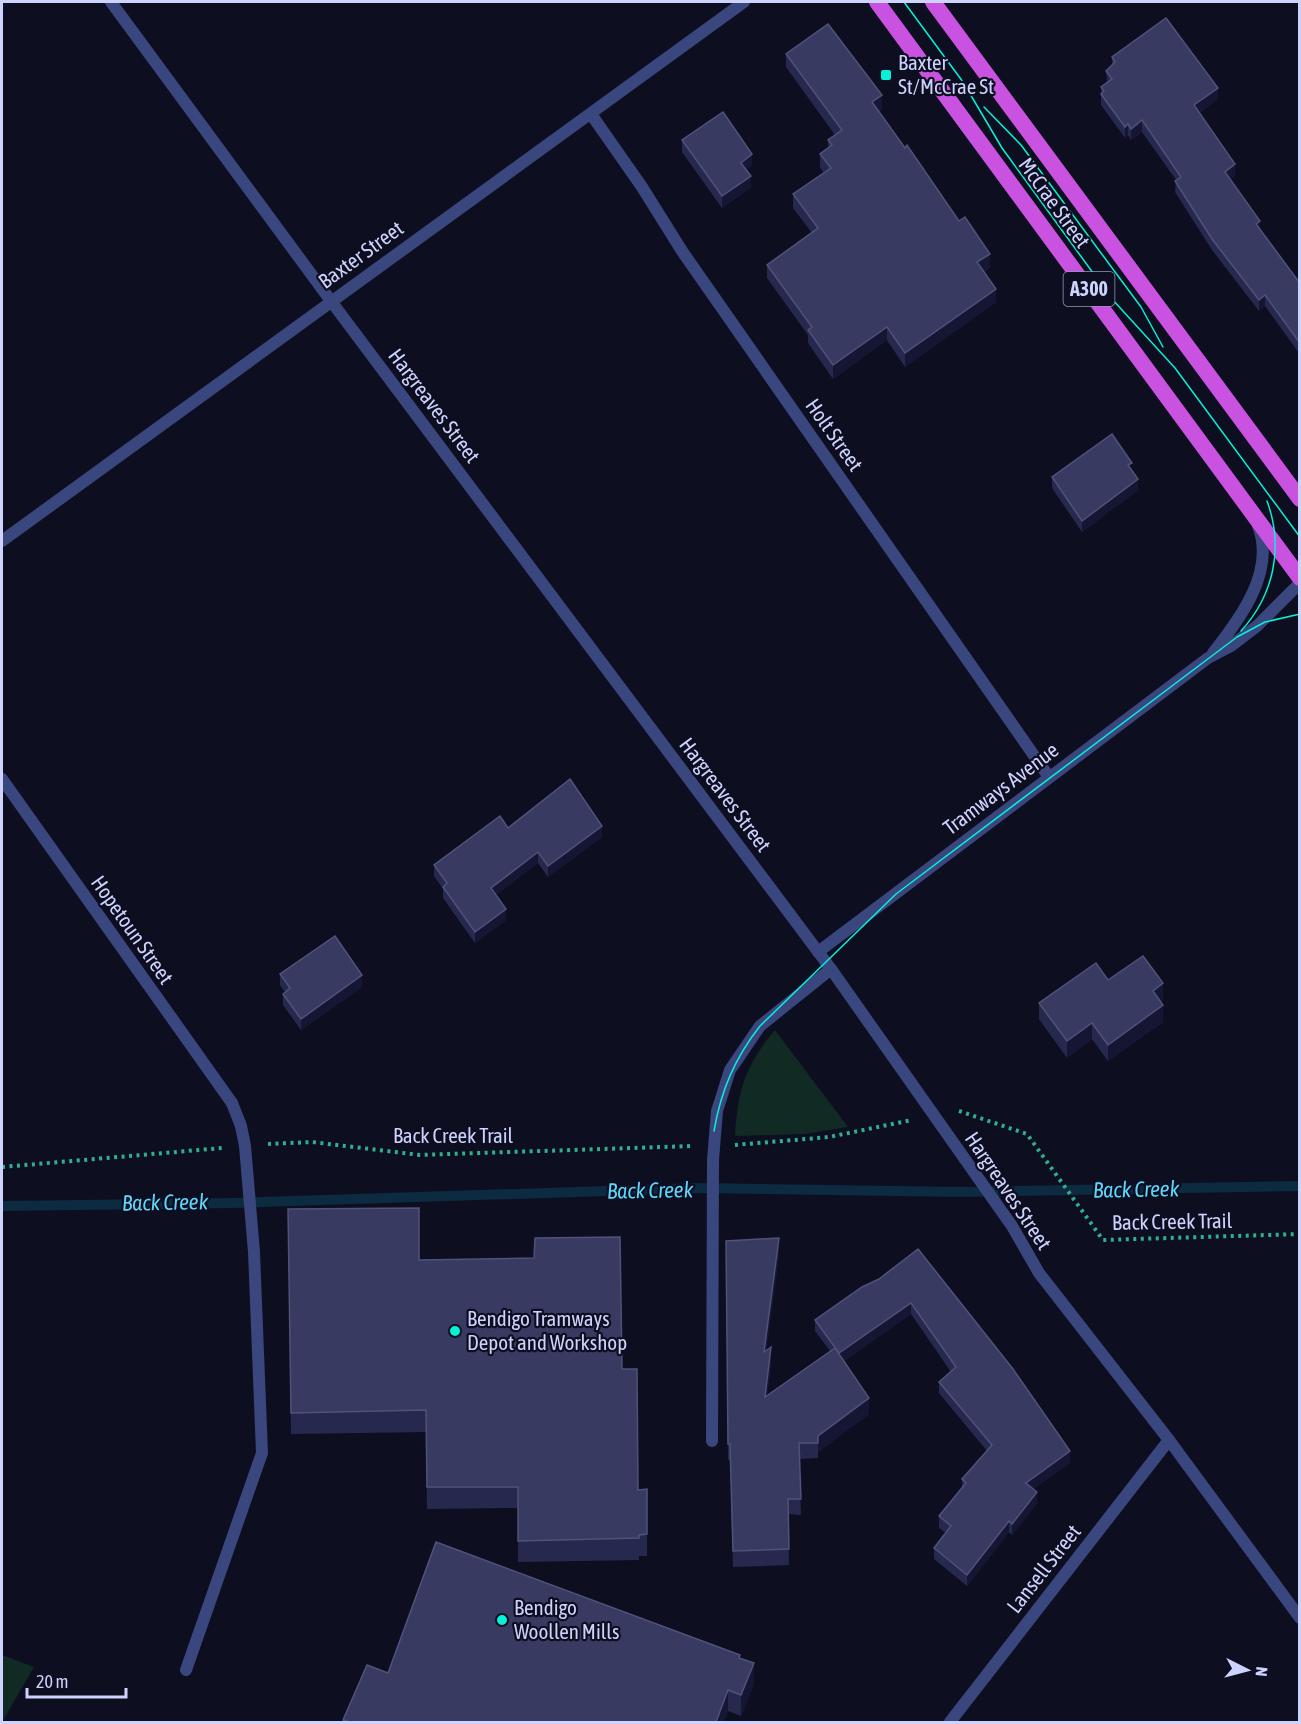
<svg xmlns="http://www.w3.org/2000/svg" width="1301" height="1724" viewBox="0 0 1301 1724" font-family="'Asap Condensed',sans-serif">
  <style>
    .green { fill: #112a23 }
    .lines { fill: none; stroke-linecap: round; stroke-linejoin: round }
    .stream { stroke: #0c2a40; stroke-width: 10 }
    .path { stroke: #31af8c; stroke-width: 4; stroke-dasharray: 3 4.5; stroke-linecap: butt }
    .service { stroke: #3a467e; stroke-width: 12 }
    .minor { stroke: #3a467e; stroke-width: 12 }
    .trunk { stroke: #ca52e0; stroke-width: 16 }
    .tram { stroke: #06f1d5; stroke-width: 1.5 }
    .wall { fill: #27284e }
    .shaded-wall { fill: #151634 }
    .building { fill: #393a61; stroke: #50527a; stroke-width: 1.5 }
    .poi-dot { fill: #06f1d5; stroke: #0d0e20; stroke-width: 2 }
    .labels { text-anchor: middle; stroke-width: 4.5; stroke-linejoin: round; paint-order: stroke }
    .shield { fill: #0d0e20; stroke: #9498bb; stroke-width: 1.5 }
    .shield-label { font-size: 20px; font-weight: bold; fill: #ced3fe }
    .poi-label { font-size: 21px; fill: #ced3fe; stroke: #0d0e20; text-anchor: start }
    .street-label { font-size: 21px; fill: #ced3fe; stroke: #0d0e20 }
    .water-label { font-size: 22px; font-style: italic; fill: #5fd5fb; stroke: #0d0e20 }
  </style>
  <rect width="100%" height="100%" fill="#0d0e20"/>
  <g class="green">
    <path d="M775,1030L848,1127L805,1134L735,1136C737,1091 746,1064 775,1030Z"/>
    <path d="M2,1655L34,1667L2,1722Z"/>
  </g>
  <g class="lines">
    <path class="stream" d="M2,1206L233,1203L699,1188L960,1192L1300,1186"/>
    <g class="path">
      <path d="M959,1111L1027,1134L1103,1240L1300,1234"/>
      <path d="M268,1144L312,1142L420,1155L692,1146"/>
      <path d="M735,1145L829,1137L912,1120"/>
      <path d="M2,1167L222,1148"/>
    </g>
    <g class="service">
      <path d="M712,1441L713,1160L717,1111L730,1070L760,1026L831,969"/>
      <path d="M186,1670L262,1453L254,1252L245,1146L241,1126L232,1103"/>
    </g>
    <g class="minor">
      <path d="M111,2L331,301L831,969L1012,1226L1039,1273L1169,1440L1300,1618"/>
      <path d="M591,114L642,187L682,251L1049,777"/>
      <path d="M2,541L744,2"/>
      <path d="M1213,653C1240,619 1276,571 1258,526"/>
      <path d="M2,779L232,1103"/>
      <path d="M818,952L1208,658L1231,646L1257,626L1300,583"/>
      <path d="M950,1722L1169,1440"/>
    </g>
    <g class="trunk">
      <path d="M877,2L1300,578"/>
      <path d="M933,2L1300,499"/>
    </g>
    <g class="tram">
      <path d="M904,2L963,82L1002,148L1112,299L1175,368L1300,537"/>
      <path d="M984,107L1021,145L1141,307L1163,347"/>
      <path d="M1241,631C1274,595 1284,547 1267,501"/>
      <path d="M714,1131C721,1090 735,1058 760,1026L896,894L1237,637L1265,622L1300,614"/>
    </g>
  </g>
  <g class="wall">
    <path d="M786,54L882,109L879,111L990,267L984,272L996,302L905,367L887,340L833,379L808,343V335L767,278V265L812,233L793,208V194L824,173L820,167V154L828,148V140L835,135L786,67Z"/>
    <path d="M1112,57L1218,99L1199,113L1235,176L1230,179L1260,229L1299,282V353L1265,306L1259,311L1212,250L1175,192L1176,180L1142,132L1131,140L1128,135L1125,138L1101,105V87L1107,83L1106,71L1112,65Z"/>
    <path d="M682,140L752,165L746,170L751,187L722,208L682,152Z"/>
    <path d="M1132,470L1138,490L1082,532L1052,488V477Z"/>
    <path d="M508,828L602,837L548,877L538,863L496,895L506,920L475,943L443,898V889L434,876V865Z"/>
    <path d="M280,974L362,987L301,1030L283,1005V994L285,992L280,985Z"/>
    <path d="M1108,980L1163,1000L1160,1002L1163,1022L1108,1061L1092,1039L1067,1058L1039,1019V1003Z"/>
    <path d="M288,1209L419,1260L622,1369L638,1490L647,1489V1556H639V1560L518,1562V1508L427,1509L426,1432L291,1434Z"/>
    <path d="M726,1241L779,1254L766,1351L771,1363L767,1395L830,1351L815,1331V1320L879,1279L918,1249L1070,1463L1033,1489L1037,1503L1012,1535L1009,1532L967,1586L934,1559V1548L946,1533L939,1528V1516L962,1489V1479L987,1451L939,1393V1382L951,1372L911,1314L844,1361L869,1414L818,1452V1458L799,1459L801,1515L788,1514L789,1565L733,1567L730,1460H728Z"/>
    <path d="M740,1658L754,1684L741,1716L728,1711L724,1722H343V1720L388,1673Z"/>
  </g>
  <g class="shaded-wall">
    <path d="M1218,88V99L1194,116V105Z"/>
    <path d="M882,95V109L872,116V102Z"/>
    <path d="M1142,120V132L1131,140V129Z"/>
    <path d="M1128,124V135L1125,138V127Z"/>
    <path d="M752,154V165L741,174V163Z"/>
    <path d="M1235,164V176L1225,183V172Z"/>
    <path d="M751,176V187L722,208V196Z"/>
    <path d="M1260,221V232L1256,224Z"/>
    <path d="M990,254V267L977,276V262Z"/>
    <path d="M996,289V302L905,367V353Z"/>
    <path d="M1265,295V306L1259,311V300Z"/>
    <path d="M887,327V340L833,379V365Z"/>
    <path d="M1138,479V490L1082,532V521Z"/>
    <path d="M602,826V837L548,877V866Z"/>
    <path d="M538,852V863L491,899V888Z"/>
    <path d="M506,909V920L475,943V932Z"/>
    <path d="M362,975V987L301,1030V1019Z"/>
    <path d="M1163,983V1000L1153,1007V991Z"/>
    <path d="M1163,1005V1022L1108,1061V1045Z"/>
    <path d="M1092,1023V1039L1067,1058V1041Z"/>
    <path d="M779,1238V1254L764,1368V1352Z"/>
    <path d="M911,1303V1314L839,1364V1353Z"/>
    <path d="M771,1347V1363L765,1413V1397Z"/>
    <path d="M869,1398V1414L818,1452V1436Z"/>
    <path d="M1070,1451V1463L1026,1494V1483Z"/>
    <path d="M1037,1492V1503L1012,1535V1524Z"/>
    <path d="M1009,1521V1532L967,1586V1575Z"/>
    <path d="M754,1663V1684L741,1716V1695Z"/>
    <path d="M728,1690V1711L724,1722H716Z"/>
  </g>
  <g class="building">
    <path d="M1166,18L1218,88L1194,105L1235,164L1225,172L1260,221L1256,224L1299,282V342L1265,295L1259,300L1212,239L1175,181L1181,177L1142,120L1131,129L1128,124L1125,127L1101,94L1104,91L1101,87L1112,79L1106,71L1115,62L1112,57Z"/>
    <path d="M828,24L882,95L872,102L905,148L907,145L959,221L965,217L990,254L977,262L996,289L905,353L887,327L833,365L808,330L812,327L767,265L818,228L793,194L831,168L820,154L832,145L828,140L842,130L786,54Z"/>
    <path d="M723,112L752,154L741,163L751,176L722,196L682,140Z"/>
    <path d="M1112,434L1132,463L1128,465L1138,479L1082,521L1052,477Z"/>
    <path d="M570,779L602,826L548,866L538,852L491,888L506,909L475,932L443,887L447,883L434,865L500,816L508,828Z"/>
    <path d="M335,936L362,975L301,1019L283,994L290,988L280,974Z"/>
    <path d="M1143,956L1163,983L1153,991L1163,1005L1108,1045L1092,1023L1067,1041L1039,1003L1096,963L1108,980Z"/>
    <path d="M419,1208V1260L534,1258L535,1238L620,1237L622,1369H637L638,1490L647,1489V1534L639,1535V1538L518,1541V1487H427L426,1410L291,1413L288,1209Z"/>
    <path d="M779,1238L764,1352L771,1347L765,1397L835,1348L869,1398L818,1436V1443H799L801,1499H788L789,1549L733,1551L730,1444H728L726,1241Z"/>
    <path d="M918,1249L1013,1369L1070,1451L1026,1483L1037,1492L1012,1524L1009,1521L967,1575L934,1548L951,1526L939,1516L966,1483L962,1479L992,1445L939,1382L956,1367L911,1303L839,1353L815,1320L862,1287L879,1279Z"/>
    <path d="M436,1542L740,1655L739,1658L754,1663L741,1695L728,1690L716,1722H350L343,1720L367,1665L388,1673Z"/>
  </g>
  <g class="poi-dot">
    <rect x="880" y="69" width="12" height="12" rx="3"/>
    <circle cx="455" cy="1331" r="6"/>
    <circle cx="502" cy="1620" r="6"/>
  </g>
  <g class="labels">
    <rect class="shield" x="1063.5" y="272" width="51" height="34" rx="4.5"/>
    <g class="shield-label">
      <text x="1089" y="296">A300</text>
    </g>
    <g class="poi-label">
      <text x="898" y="70">Baxter<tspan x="898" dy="24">St/McCrae St</tspan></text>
      <text x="467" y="1326">Bendigo Tramways<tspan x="467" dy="24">Depot and Workshop</tspan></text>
      <text x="514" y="1615">Bendigo<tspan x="514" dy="24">Woollen Mills</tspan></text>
    </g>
    <g class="street-label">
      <text transform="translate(1054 203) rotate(54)" y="7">McCrae Street</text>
      <text transform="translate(361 255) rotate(-36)" y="7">Baxter Street</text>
      <text transform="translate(434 406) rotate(53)" y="7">Hargreaves Street</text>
      <text transform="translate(834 435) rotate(55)" y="7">Holt Street</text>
      <text transform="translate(1001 789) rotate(-37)" y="7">Tramways Avenue</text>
      <text transform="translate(725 795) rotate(53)" y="7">Hargreaves Street</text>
      <text transform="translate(132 930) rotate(55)" y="7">Hopetoun Street</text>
      <text x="453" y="1143">Back Creek Trail</text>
      <text transform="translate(1008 1191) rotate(56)" y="7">Hargreaves Street</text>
      <text transform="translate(1172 1222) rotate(-1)" y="7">Back Creek Trail</text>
      <text transform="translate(1044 1569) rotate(-52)" y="7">Lansell Street</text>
    </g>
    <g class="water-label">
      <text transform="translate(1136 1189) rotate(-1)" y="8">Back Creek</text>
      <text transform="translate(650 1190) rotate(-1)" y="8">Back Creek</text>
      <text transform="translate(165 1202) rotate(-1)" y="8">Back Creek</text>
    </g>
  </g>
  <rect width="1301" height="1724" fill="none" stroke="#ced3fe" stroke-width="6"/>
  <g transform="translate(1247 1670) rotate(96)" stroke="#0d0e20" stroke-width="4.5" paint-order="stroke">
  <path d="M0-4.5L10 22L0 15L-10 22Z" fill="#ced3fe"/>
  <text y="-9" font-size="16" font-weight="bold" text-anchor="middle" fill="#ced3fe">N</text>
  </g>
  <path d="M27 1688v9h99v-9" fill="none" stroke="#ced3fe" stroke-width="3"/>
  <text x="36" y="1688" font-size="18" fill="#ced3fe" stroke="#0d0e20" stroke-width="4.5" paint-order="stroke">20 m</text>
</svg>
